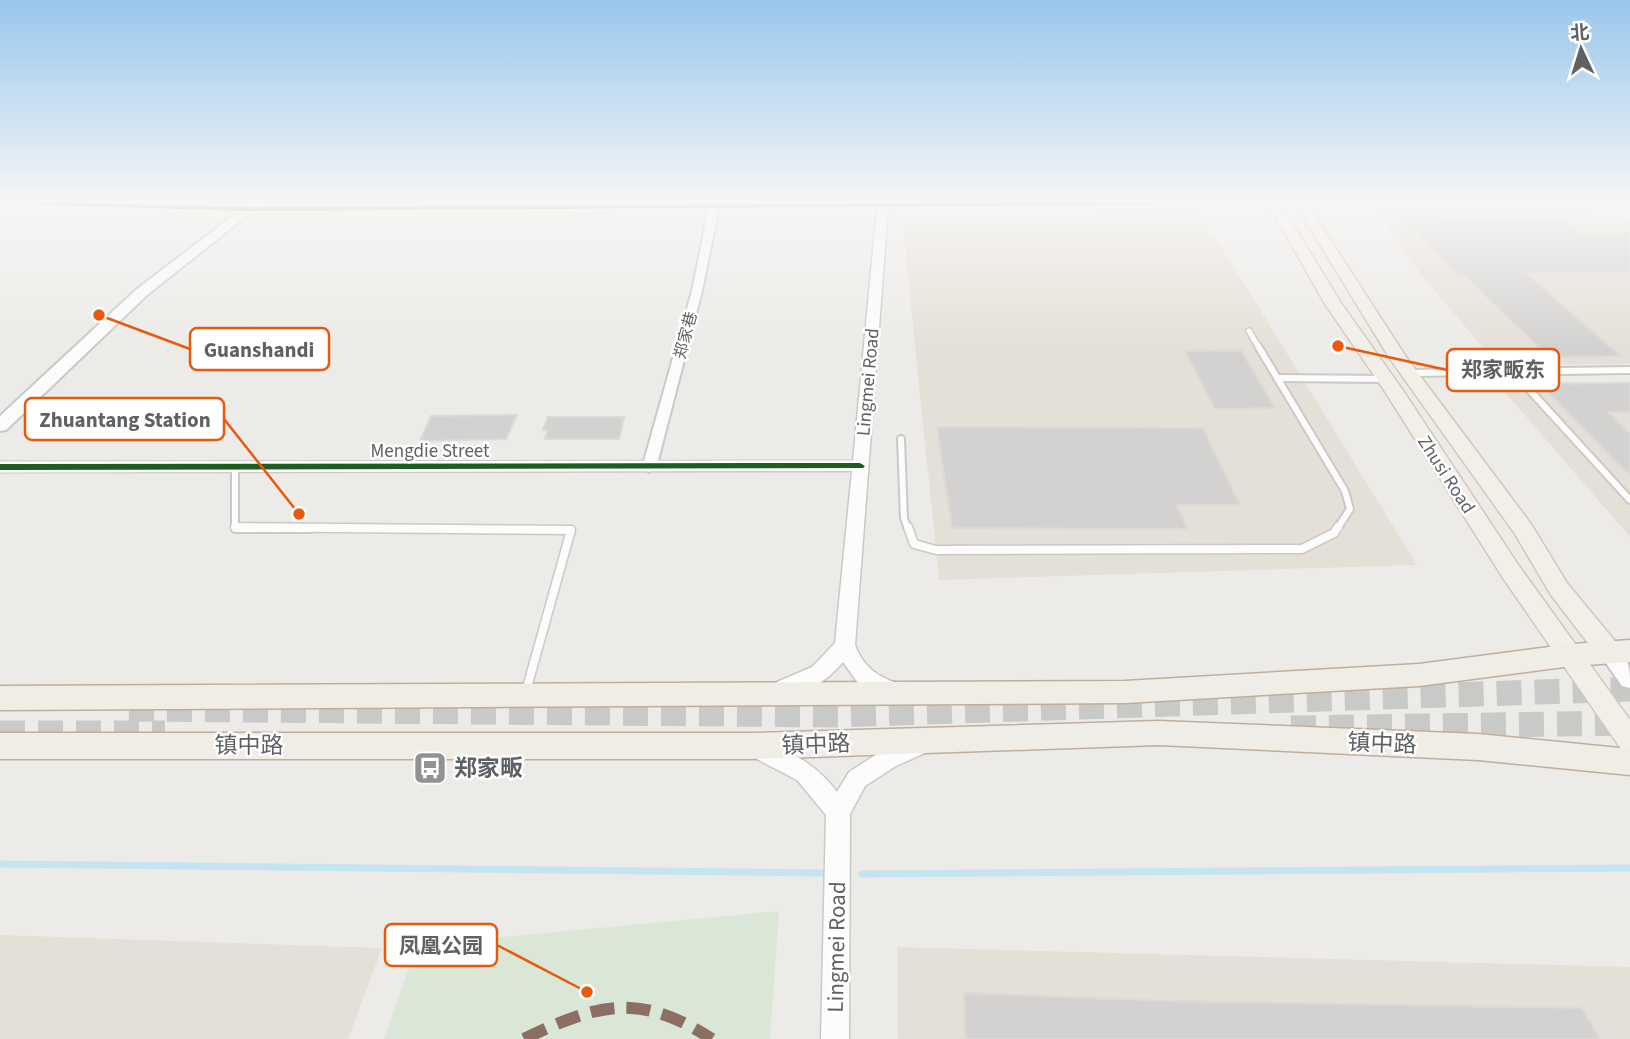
<svg xmlns="http://www.w3.org/2000/svg" width="1630" height="1039" viewBox="0 0 1630 1039" font-family="'Source Sans 3','Noto Sans SC',sans-serif">
  <style>
    .commercial { fill: #e5e0d7 }
    .green { fill: #dae7d6 }
    .lines { fill: none; stroke-linecap: round; stroke-linejoin: round }
    .stream { stroke: #c3e4f0; stroke-width: 7 }
    .building { fill: #d4d2d1; stroke: #dcdad8; stroke-width: 2 }
    .trunk-tunnel { stroke: #c9c9c7; stroke-width: 25; stroke-dasharray: 25 13; stroke-linecap: butt }
    .service-far2-casing { stroke: #cac9c8; stroke-width: 8 }
    .service-far1-casing { stroke: #cac9c8; stroke-width: 10 }
    .service-casing { stroke: #cac9c8; stroke-width: 11 }
    .minor-casing { stroke: #cac9c8; stroke-width: 4 }
    .tertiary-casing { stroke: #cac9c8; stroke-width: 3 }
    .secondary-casing { stroke: #c7c8c7; stroke-width: 4 }
    .primary-casing { stroke: #d2c7b9; stroke-width: 3 }
    .trunk-casing { stroke: #c0ae9a; stroke-width: 3 }
    .service-far2 { stroke: #fcfcfc; stroke-width: 5 }
    .service-far1 { stroke: #fcfcfc; stroke-width: 6 }
    .service { stroke: #fcfcfc; stroke-width: 8 }
    .minor { fill: #fcfcfc; fill-rule: evenodd }
    .tertiary { fill: #fcfcfc; fill-rule: evenodd }
    .secondary { fill: #fcfcfc; fill-rule: evenodd }
    .primary { fill: #f2efe9; fill-rule: evenodd }
    .trunk { fill: #f0ece6; fill-rule: evenodd }
    .quiet { stroke: #8d6e63; stroke-width: 12; stroke-dasharray: 24 12; stroke-linecap: butt }
    .cycleway-casing { stroke: #fff; stroke-width: 5 }
    .cycleway { fill: #1b5e20; fill-rule: evenodd }
    .labels { text-anchor: middle; stroke-width: 5; stroke-linejoin: round; paint-order: stroke }
    .far-street-label { font-size: 16px; fill: #5e6265; stroke: #fff }
    .street-label { font-size: 19px; fill: #5e6265; stroke: #fff }
    .near-street-label { font-size: 23px; fill: #5e6265; stroke: #fff }
    .near-poi-label { font-size: 23px; font-weight: bold; fill: #5e6265; stroke: #fff; text-anchor: start }
    .leader { fill: none; stroke: #e8590c; stroke-width: 2.5 }
    .callout-dot { fill: #e8590c; stroke: #fff; stroke-width: 2.5 }
    .callout { fill: #fff; stroke: #e8590c; stroke-width: 2.5 }
    .callout-label { font-size: 21px; text-anchor: middle; font-weight: bold; fill: #5e6265 }
  </style>
  <rect width="100%" height="100%" fill="#edebe8"/>
  <g class="commercial">
    <path d="M1374,208L1622,215L1630,220V364L1498,365L1422,276Z"/>
    <path d="M1200,212L1417,565L939,580L902,218Z"/>
    <path d="M1630,382V537L1497,383Z"/>
    <path d="M0,935L382,948L348,1039H0Z"/>
    <path d="M897,947L1630,967V1039H898Z"/>
  </g>
  <path class="green" d="M779,911L770,1039H384L417,945Z"/>
  <g class="lines">
    <g class="stream">
      <path d="M0,864L822,873"/>
      <path d="M862,874L1630,868"/>
    </g>
  </g>
  <g class="building">
    <path d="M1399,215H1443L1447,219L1562,218L1581,233L1630,232V272H1525L1620,356L1549,357L1464,275H1458Z"/>
    <path d="M1241,350L1275,408L1215,409L1185,351Z"/>
    <path d="M1630,383V412H1608L1630,434V476L1540,384Z"/>
    <path d="M517,415L506,439L420,441L431,416Z"/>
    <path d="M548,417H624L619,439H545L548,430H543Z"/>
    <path d="M937,427L1203,428L1240,505H1177L1187,529L952,528Z"/>
    <path d="M964,993L1173,1001L1582,1008L1600,1039H965Z"/>
  </g>
  <g class="lines">
    <g class="trunk-tunnel">
      <path d="M129,709L839,715L1630,689"/>
      <path d="M1291,728L1630,723"/>
      <path d="M0,733H165"/>
    </g>
    <defs>
      <path id="service-far2" d="M1249,331L1259,348"/>
      <g id="service-far1">
        <path d="M1258,346L1345,491L1350,509L1337,529"/>
        <path d="M1410,373L1630,370"/>
        <path d="M1514,373L1630,500"/>
        <path d="M1277,378L1386,379"/>
        <path d="M901,439L904,518L908,529"/>
        <path d="M235,467V529H311"/>
      </g>
      <g id="service">
        <path d="M235,527L571,530L526,691"/>
        <path d="M908,527L914,544L936,550L1302,549L1334,533L1338,527"/>
      </g>
      <path id="minor" d="M710,202H720L702,291L656,468L649,472L642,468L692,291Z"/>
      <g id="tertiary">
        <path d="M4,202L248,206L1290,202L1284,205L888,208L855,645C864,668 877,676 899,684L902,690L899,696L892,699L861,687L843,662C829,679 799,702 777,694L774,688L777,682L812,667L835,643L852,471L0,472V462L853,461L877,208L248,212L10,205Z"/>
        <path d="M919,735L927,738L930,745L927,752L896,766L865,786L850,814L849,1039H821L826,815L797,780L751,756L748,749L751,742L759,739C791,751 817,765 837,792L849,772L880,752Z"/>
      </g>
      <g id="secondary">
        <path d="M251,202H264L147,295L6,430L0,431V416L137,289Z"/>
        <path d="M1610,644C1630,651 1630,670 1630,688L1622,686L1599,653L1602,647Z"/>
      </g>
      <g id="primary">
        <path d="M1267,202H1279L1341,303L1402,389L1519,566L1630,720V753L1621,749L1503,578L1384,390L1325,304Z"/>
        <path d="M1294,202H1306L1406,357L1531,524L1567,583L1619,646L1622,653L1619,660L1610,663L1601,660L1551,595L1515,534L1390,359Z"/>
      </g>
      <g id="trunk">
        <path d="M1630,640V662L1572,666L1419,686L1125,703L0,710V686L1125,681L1419,664L1572,644Z"/>
        <path d="M1159,721L1478,734L1630,749V775L1478,760L1159,745L752,759H0V733H752Z"/>
      </g>
    </defs>
    <use href="#service-far2" class="service-far2-casing"/>
    <use href="#service-far1" class="service-far1-casing"/>
    <use href="#service" class="service-casing"/>
    <use href="#minor" class="minor-casing"/>
    <use href="#tertiary" class="tertiary-casing"/>
    <use href="#secondary" class="secondary-casing"/>
    <use href="#primary" class="primary-casing"/>
    <use href="#trunk" class="trunk-casing"/>
    <use href="#service-far2" class="service-far2"/>
    <use href="#service-far1" class="service-far1"/>
    <use href="#service" class="service"/>
    <use href="#minor" class="minor"/>
    <use href="#tertiary" class="tertiary"/>
    <use href="#secondary" class="secondary"/>
    <use href="#primary" class="primary"/>
    <use href="#trunk" class="trunk"/>
    <path class="quiet" d="M524,1039C599,1003 639,992 712,1039"/>
    <defs>
      <g id="cycleway">
        <path d="M7,202H65L248,207L1046,202H1287L1284,204L248,211L10,204Z"/>
        <path d="M860,463L865,466L863,468L0,470V464Z"/>
      </g>
    </defs>
    <use href="#cycleway" class="cycleway-casing"/>
    <use href="#cycleway" class="cycleway"/>
  </g>
  <linearGradient id="sky" x2="0" y2="1"><stop stop-color="#99c7eb"/><stop offset="0.58" stop-color="#f7f6f5"/><stop offset="1" stop-color="#f7f6f5" stop-opacity="0"/></linearGradient>
  <rect width="1630" height="347" fill="url(#sky)"/>
  <defs>
    <symbol id="bus-square" viewBox="-11 -11 22 22"><rect x="-9" y="-9" width="18" height="18" rx="4" fill="#909293" stroke="#fff"/><path d="M-5-6H5V4H4V6H2V4H-2V6H-4V4H-5ZM-3.5-4V0h7V-4ZM-3.5 1.2v1.5H-2V1.2ZM2 1.2v1.5H3.5V1.2Z" fill="#fff"/></symbol>
  </defs>
  <g fill-rule="evenodd">
    <use href="#bus-square" x="411" y="749" width="38" height="38"/>
  </g>
  <g class="labels">
    <g class="far-street-label">
      <text transform="translate(685 335) rotate(-75)" y="6">郑家巷</text>
    </g>
    <g class="street-label">
      <text transform="translate(867 382) rotate(-85)" y="7">Lingmei Road</text>
      <text x="430" y="457">Mengdie Street</text>
      <text transform="translate(1447 474) rotate(57)" y="7">Zhusi Road</text>
    </g>
    <g class="near-street-label">
      <text transform="translate(1382 743) rotate(2)" y="8">镇中路</text>
      <text transform="translate(816 744) rotate(-2)" y="8">镇中路</text>
      <text x="249" y="753">镇中路</text>
      <text transform="translate(836 947) rotate(-89)" y="8">Lingmei Road</text>
    </g>
    <g class="near-poi-label">
      <text x="454" y="776">郑家畈</text>
    </g>
  </g>
  <path class="leader" d="M99 315L190 349M1338 346L1447 370M299 514L224 419M587 992L497 945"/>
  <g class="callout-dot">
    <circle cx="99" cy="315" r="7"/>
    <circle cx="1338" cy="346" r="7"/>
    <circle cx="299" cy="514" r="7"/>
    <circle cx="587" cy="992" r="7"/>
  </g>
  <g class="callout">
    <rect x="190" y="328" width="139" height="42" rx="7"/>
    <rect x="1447" y="349" width="112" height="42" rx="7"/>
    <rect x="25" y="398" width="199" height="42" rx="7"/>
    <rect x="385" y="924" width="112" height="42" rx="7"/>
  </g>
  <g class="callout-label">
    <text x="259" y="357">Guanshandi</text>
    <text x="1503" y="377">郑家畈东</text>
    <text x="125" y="427">Zhuantang Station</text>
    <text x="441" y="953">凤凰公园</text>
  </g>
  <g transform="translate(1581 49) rotate(356)" stroke="#ffffff" stroke-width="5" paint-order="stroke">
  <path d="M0-5L12 26L0 18L-12 26Z" fill="#5e6265"/>
  <text y="-10" font-size="19" font-weight="bold" text-anchor="middle" fill="#5e6265">北</text>
  </g>
</svg>
